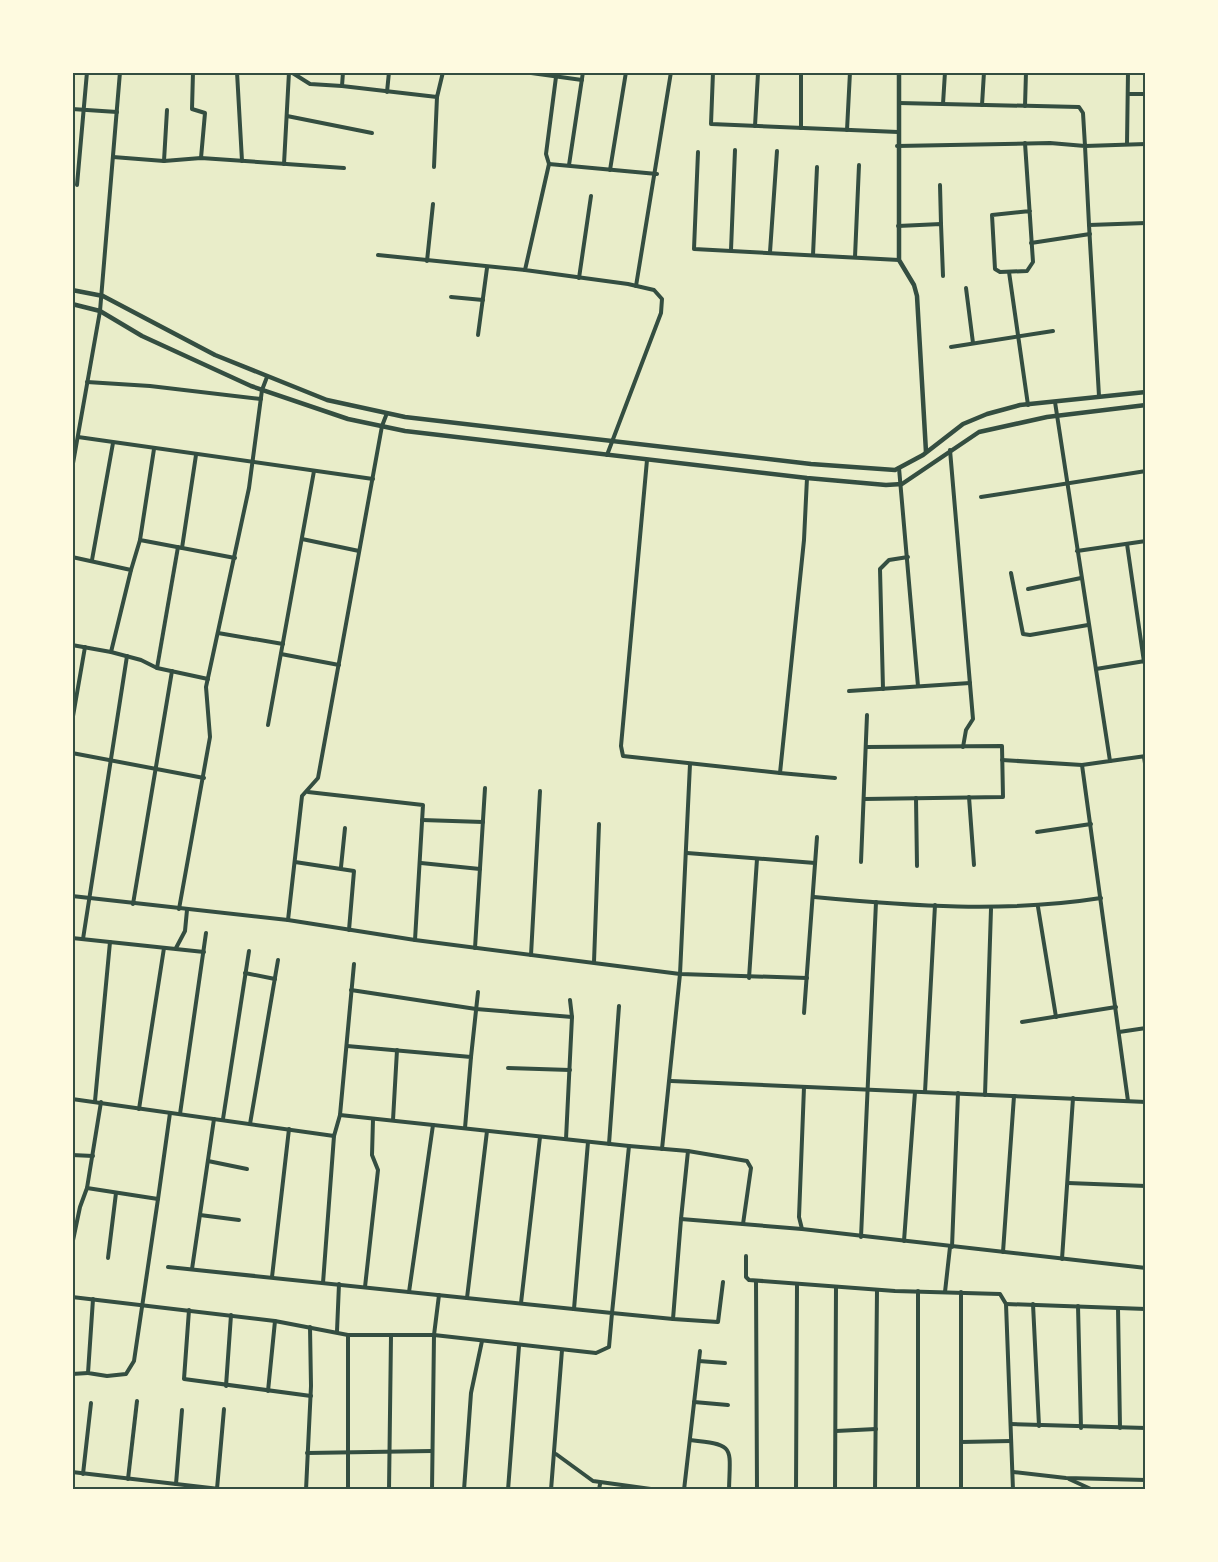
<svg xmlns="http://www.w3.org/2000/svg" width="1218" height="1562" viewBox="0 0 1218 1562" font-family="Rubik,sans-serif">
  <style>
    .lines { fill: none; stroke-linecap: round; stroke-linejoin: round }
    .minor { stroke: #344e41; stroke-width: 4 }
    .tertiary { stroke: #344e41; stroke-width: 4.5 }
    .neatline { fill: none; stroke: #344e41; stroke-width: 2 }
  </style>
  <rect width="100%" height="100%" fill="#e9edc9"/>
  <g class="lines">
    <g class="minor">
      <path d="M193,72L192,109L205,113L201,158"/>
      <path d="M237,72L242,161"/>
      <path d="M291,72L310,84L342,86"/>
      <path d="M343,72L342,86L437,97L443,72"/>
      <path d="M524,72L582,80"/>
      <path d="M713,72L711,124L898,132"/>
      <path d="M801,72V128"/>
      <path d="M387,92L389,72"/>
      <path d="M1128,94H1146"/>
      <path d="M899,103L1079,107L1083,113L1085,146L1146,144"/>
      <path d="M943,104L945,72"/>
      <path d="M982,105L984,72"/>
      <path d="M1025,106L1026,72"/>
      <path d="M72,109L117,112"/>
      <path d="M287,116L372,133"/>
      <path d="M755,126L758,73"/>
      <path d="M847,130L850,72"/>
      <path d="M1025,143L1033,262L1027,271L1000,272L995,269L992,215L1030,211"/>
      <path d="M1127,144L1128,72"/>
      <path d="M897,146L1050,143L1085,146L1089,225"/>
      <path d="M698,152L694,249L899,260"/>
      <path d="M113,157L164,161L201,158L344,168"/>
      <path d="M164,161L167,110"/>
      <path d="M284,164L289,72"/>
      <path d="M549,164L546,154L556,77"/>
      <path d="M569,165L583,72"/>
      <path d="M434,167L437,97"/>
      <path d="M610,170L626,72"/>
      <path d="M77,185L87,72"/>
      <path d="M940,185L941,224"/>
      <path d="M898,226L941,224L943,276"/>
      <path d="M1031,243L1090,234"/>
      <path d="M731,250L735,150"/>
      <path d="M770,252L777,151"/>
      <path d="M378,255L525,270"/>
      <path d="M813,255L817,167"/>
      <path d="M855,257L859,165"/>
      <path d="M427,261L433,204"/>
      <path d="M1009,272L1028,405"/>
      <path d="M579,278L591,196"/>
      <path d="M636,286L671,72"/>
      <path d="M966,288L973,343"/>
      <path d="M451,297L483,300"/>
      <path d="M478,335L487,268"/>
      <path d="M951,347L1053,331"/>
      <path d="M87,382L150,386L261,399"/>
      <path d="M1099,396L1089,225L1146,223"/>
      <path d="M1055,402L1110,761L1082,765L1128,1101"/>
      <path d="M78,437L373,479"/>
      <path d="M154,449L140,540L235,558"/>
      <path d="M950,450L973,719L966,730L963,747"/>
      <path d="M607,455L661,313L662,299L654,290L628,284L525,270L549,164L657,174"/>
      <path d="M647,460L621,746L623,756L780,773"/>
      <path d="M899,468L918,686"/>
      <path d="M72,469L100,311L120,72"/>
      <path d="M807,478L804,540L780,773L835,778"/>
      <path d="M981,497L1146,471"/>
      <path d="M302,539L359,551"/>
      <path d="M1127,544L1144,662"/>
      <path d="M182,548L196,455"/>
      <path d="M1077,551L1146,541"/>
      <path d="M72,557L131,570L111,652"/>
      <path d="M92,560L113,443"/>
      <path d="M131,570L140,540"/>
      <path d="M1011,573L1023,634L1030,635L1088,625"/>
      <path d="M1028,589L1081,578"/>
      <path d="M218,633L283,644"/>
      <path d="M72,645L111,652L141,660L157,668L208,679"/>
      <path d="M281,654L339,665"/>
      <path d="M157,668L178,547"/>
      <path d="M1096,669L1145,661"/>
      <path d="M883,689L880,569L889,560L908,557"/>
      <path d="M849,691L970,683"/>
      <path d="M72,722L85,647"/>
      <path d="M268,725L314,471"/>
      <path d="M72,753L204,778"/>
      <path d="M1144,757L1146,770"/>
      <path d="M1002,760L1082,765"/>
      <path d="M1110,761L1146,756"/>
      <path d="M308,792L423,805L415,940"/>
      <path d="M969,797L974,865"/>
      <path d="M916,798L917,866"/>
      <path d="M864,799L1003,797L1002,746L866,747"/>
      <path d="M422,820L483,822"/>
      <path d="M1037,832L1091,824"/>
      <path d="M687,853L815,863"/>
      <path d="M295,862L354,871L349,930"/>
      <path d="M861,862L867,715"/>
      <path d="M421,863L480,869"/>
      <path d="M341,867L345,828"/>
      <path d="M72,896L288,920L415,940L680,974L807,978"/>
      <path d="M814,897C910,906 1005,913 1101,898"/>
      <path d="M133,904L172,671"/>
      <path d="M1038,907L1056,1017"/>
      <path d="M179,909L210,737L206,687L249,488L262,390L267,377"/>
      <path d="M288,920L302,796L318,778L382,426L387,413"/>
      <path d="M72,938L204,952"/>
      <path d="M83,939L127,656"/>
      <path d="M176,948L185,931L187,910"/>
      <path d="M475,948L485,788"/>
      <path d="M531,955L540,791"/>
      <path d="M594,962L599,824"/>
      <path d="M245,973L275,979"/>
      <path d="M749,978L757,859"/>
      <path d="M351,990L476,1009L572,1017"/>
      <path d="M804,1013L817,837"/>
      <path d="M1022,1022L1116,1007"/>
      <path d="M1119,1032L1146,1028"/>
      <path d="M347,1046L471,1057L465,1128"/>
      <path d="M471,1057L478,992"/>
      <path d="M508,1068L570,1070"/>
      <path d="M671,1081L1146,1102"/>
      <path d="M804,1087L799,1217L802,1229L1146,1268"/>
      <path d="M925,1092L935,905"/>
      <path d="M985,1095L991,909"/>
      <path d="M72,1099L334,1136L340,1115L354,964"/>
      <path d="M95,1101L110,942"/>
      <path d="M139,1109L164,948"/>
      <path d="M180,1114L206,933"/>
      <path d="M340,1115L629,1146"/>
      <path d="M223,1119L249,951"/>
      <path d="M393,1120L397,1050"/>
      <path d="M250,1124L278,960"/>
      <path d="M566,1139L572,1017L570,1000"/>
      <path d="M609,1144L619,1006"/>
      <path d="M662,1149L680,974L690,764"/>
      <path d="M72,1155L93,1156"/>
      <path d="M208,1161L247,1169"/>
      <path d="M1068,1183L1146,1186"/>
      <path d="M87,1188L158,1199L170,1113"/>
      <path d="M200,1215L239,1220"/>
      <path d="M681,1219L688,1151"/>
      <path d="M861,1237L876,902"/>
      <path d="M904,1241L915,1092"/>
      <path d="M72,1245L80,1207L87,1188L101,1102"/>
      <path d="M72,1246L73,1297"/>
      <path d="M952,1247L958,1093"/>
      <path d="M1003,1252L1014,1096"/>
      <path d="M746,1256V1277L749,1280L895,1291L1000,1294L1006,1304L1013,1490"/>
      <path d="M108,1258L116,1193"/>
      <path d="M1062,1259L1073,1098"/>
      <path d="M192,1269L214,1119"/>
      <path d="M272,1277L289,1129"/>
      <path d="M756,1281L757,1490"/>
      <path d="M723,1282L718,1322L673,1319L681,1219L802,1229"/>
      <path d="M323,1283L334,1136"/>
      <path d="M365,1287L378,1170L372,1155L373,1119"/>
      <path d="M918,1291V1490"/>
      <path d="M409,1292L433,1125"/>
      <path d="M945,1292L950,1247"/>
      <path d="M961,1292V1490"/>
      <path d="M72,1297L275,1321L348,1335H434L596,1353L609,1347L612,1313L168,1267"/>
      <path d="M467,1298L487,1131"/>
      <path d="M93,1299L88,1373L107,1376L126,1374L134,1361L158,1199"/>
      <path d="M521,1303L540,1137"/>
      <path d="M1006,1304L1146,1309"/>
      <path d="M1033,1304L1039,1426"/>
      <path d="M1078,1306L1081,1428"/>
      <path d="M1118,1308L1120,1428"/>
      <path d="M574,1309L588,1142"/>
      <path d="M189,1310L184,1379L311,1396"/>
      <path d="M673,1319L612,1313L629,1146L688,1151L747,1161L751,1168L743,1224"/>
      <path d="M337,1331L339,1284"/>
      <path d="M699,1361L725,1363"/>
      <path d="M72,1374L88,1373"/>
      <path d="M226,1386L231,1315"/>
      <path d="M268,1391L275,1321"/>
      <path d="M694,1402L728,1405"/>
      <path d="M1011,1424L1146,1428"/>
      <path d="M836,1431L876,1429"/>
      <path d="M690,1440C736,1445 730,1446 729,1490"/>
      <path d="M961,1442L1011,1441"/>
      <path d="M307,1453L432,1451"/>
      <path d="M556,1454L593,1481L658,1490"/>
      <path d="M72,1472L228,1490"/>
      <path d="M1013,1472L1066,1478L1146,1480"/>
      <path d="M83,1474L91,1403"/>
      <path d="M128,1479L137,1401"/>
      <path d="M1069,1479L1093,1490"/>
      <path d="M176,1484L182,1410"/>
      <path d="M217,1489L224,1409"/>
      <path d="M287,1490L306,1489"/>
      <path d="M306,1490L311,1386L310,1327"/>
      <path d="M348,1490V1335"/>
      <path d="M389,1490L391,1336"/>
      <path d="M432,1490L434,1335L439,1295"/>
      <path d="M464,1490L471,1393L482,1341"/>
      <path d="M508,1490L519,1346"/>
      <path d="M551,1490L562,1350"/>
      <path d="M599,1490L600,1484"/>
      <path d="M684,1490L700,1351"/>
      <path d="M796,1490L797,1284"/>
      <path d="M835,1490L836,1287"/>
      <path d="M875,1490L877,1290"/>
    </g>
    <g class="tertiary">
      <path d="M899,72V260L914,285L917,296L926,452"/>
      <path d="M72,290L103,296L215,355L327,400L405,417L811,464L895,470L923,455L963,424L987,414L1020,405L1146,392"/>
      <path d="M72,304L100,311L142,336L251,386L348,419L405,431L807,478L886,485L902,484L979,432L1047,417L1146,405"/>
    </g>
  </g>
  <rect width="1218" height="1562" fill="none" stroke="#fefae0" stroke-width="147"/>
  <rect x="74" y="74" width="1070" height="1414" class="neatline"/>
</svg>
